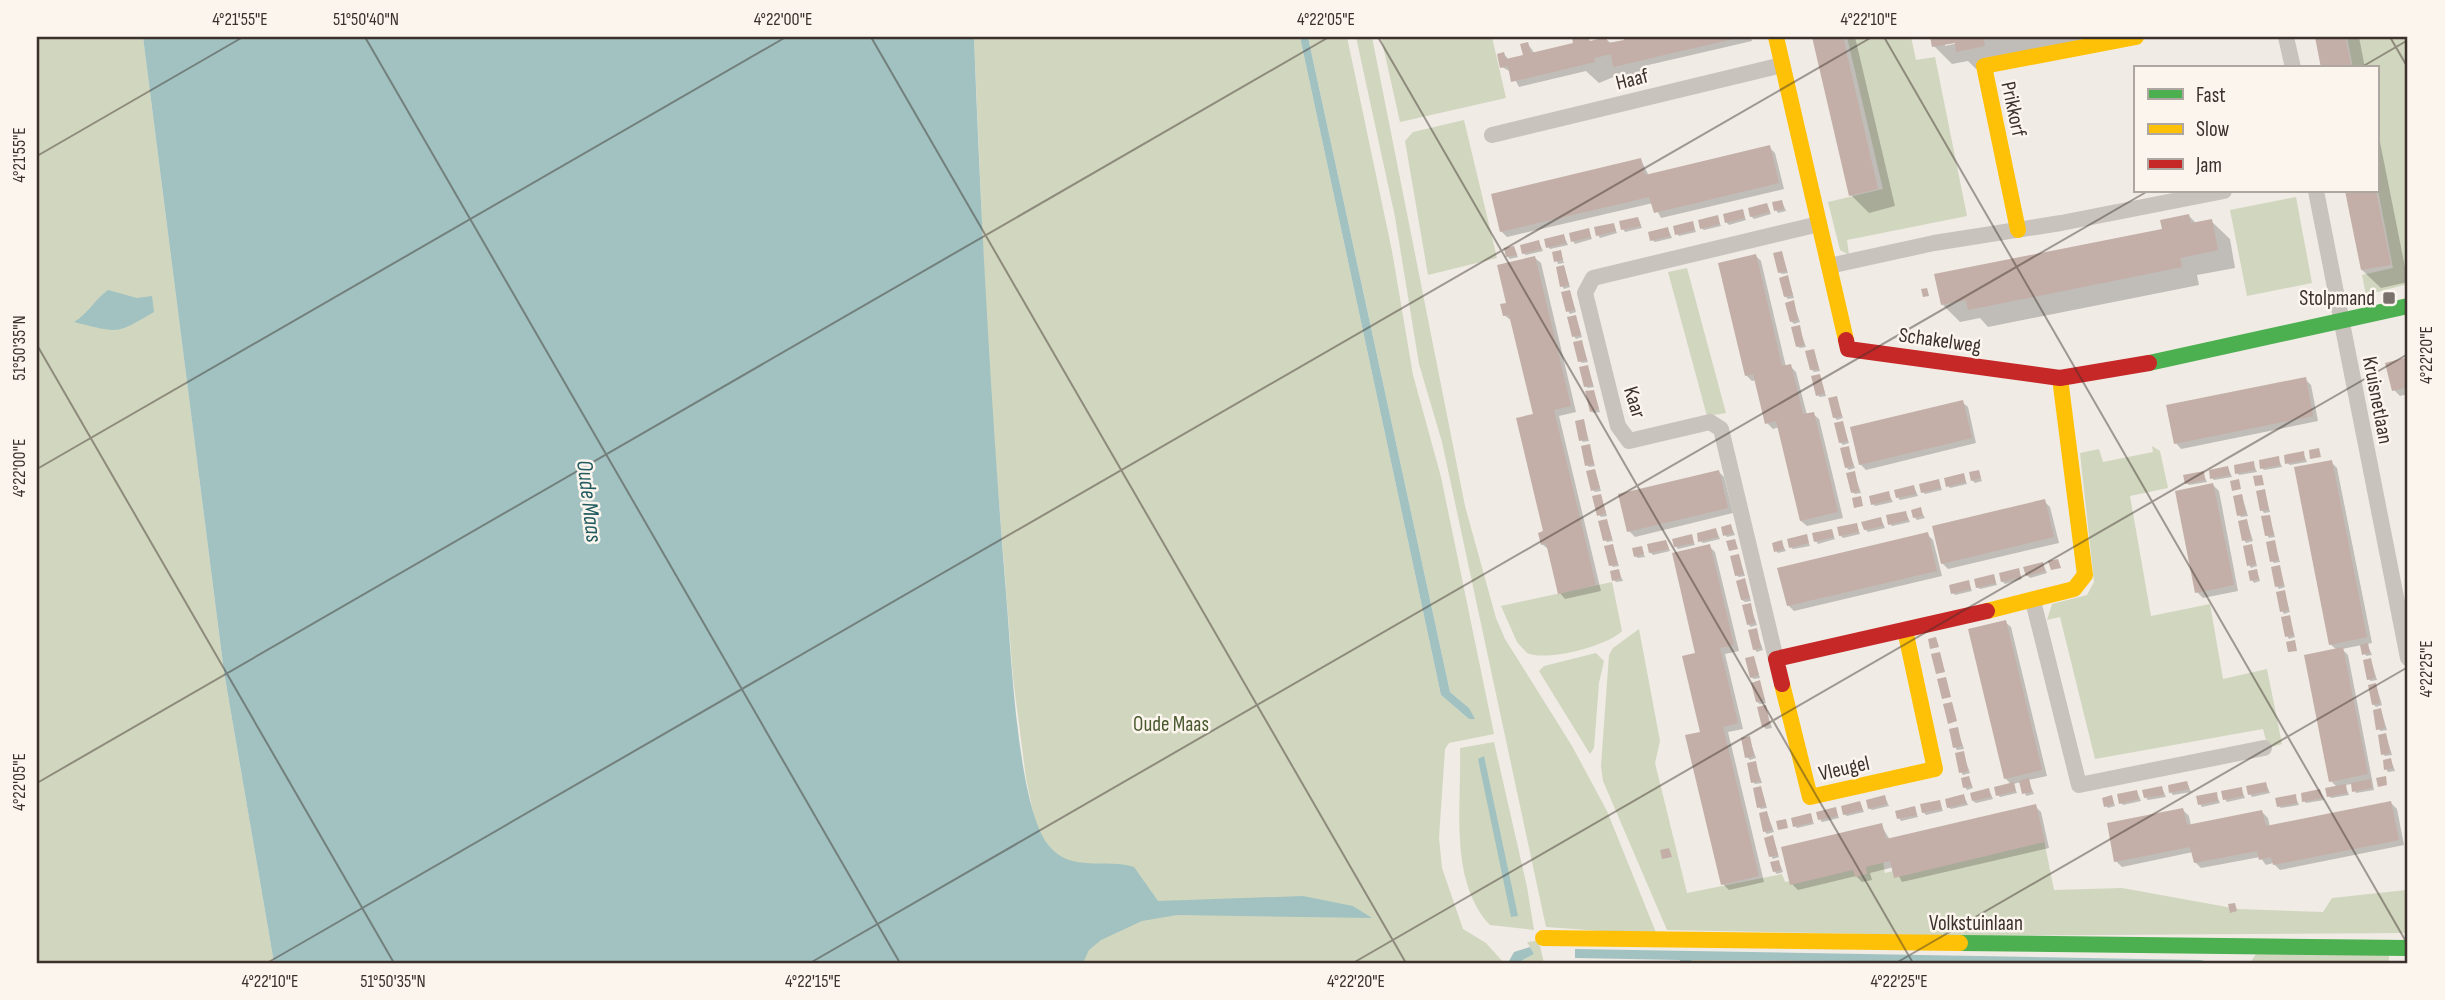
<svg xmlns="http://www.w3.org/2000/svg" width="2445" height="1000" viewBox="0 0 2445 1000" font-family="'Sofia Sans Condensed',sans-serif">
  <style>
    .green { fill: #d1d6bf }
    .water { fill: #a1c2c1 }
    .shadow { fill: #0003; fill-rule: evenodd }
    .building { fill: #c3afa7 }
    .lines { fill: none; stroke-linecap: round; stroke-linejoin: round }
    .street { stroke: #c9c3be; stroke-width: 16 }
    .fast { stroke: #4caf50; stroke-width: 16 }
    .slow { stroke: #ffc107; stroke-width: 16 }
    .jam { stroke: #c62828; stroke-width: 16 }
    .ticks { fill: none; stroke: #3b302b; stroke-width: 2; stroke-opacity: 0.45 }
    .poi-dot { fill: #7a716c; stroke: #fbf5ee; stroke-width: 2.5 }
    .labels { text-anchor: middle; stroke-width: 5; stroke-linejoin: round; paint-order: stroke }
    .street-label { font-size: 21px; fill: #3b302b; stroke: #fbf5ee }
    .poi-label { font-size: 21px; fill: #3b302b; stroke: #fbf5ee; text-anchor: end }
    .park-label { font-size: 21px; fill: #4a5a2e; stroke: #fbf5ee }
    .water-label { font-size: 23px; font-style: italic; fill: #1f5a5e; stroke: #fbf5ee }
    .neatline { fill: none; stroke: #3b302b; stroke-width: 2.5 }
    .ticks-label { font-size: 18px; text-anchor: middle; fill: #3b302b }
  </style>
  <rect width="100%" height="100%" fill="#f0ebe5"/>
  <g class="green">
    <path d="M37,37H143L224,672L274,963H37Z"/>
    <path d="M974,37H1300L1441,695L1469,719V708L1450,692L1308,37H1347L1392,251L1413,375L1441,477L1494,734L1449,743L1445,749L1439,838L1442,868L1463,929L1486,943L1504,963H1063L1026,778L1013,678L988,363Z"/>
    <path d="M1356,37H1372L1465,506L1496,618L1505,639L1572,746L1607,811L1657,935L1546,927L1442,442L1419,364L1395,217Z"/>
    <path d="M1381,37H1492L1506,98L1400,122Z"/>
    <path d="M1847,37H1911L1916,60L1935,57L1967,216L1847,240L1849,255L1840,250L1828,202L1883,189Z"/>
    <path d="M2347,37H2408V284L2366,295L2362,275L2393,268L2377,185V68H2353Z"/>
    <path d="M1464,120L1497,258L1428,275L1405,141L1413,132Z"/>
    <path d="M2296,197L2312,283L2247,296L2230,210Z"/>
    <path d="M1687,268L1726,413L1707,416L1668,272Z"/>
    <path d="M2152,446L2160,451L2168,488L2130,496L2151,616L2210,604L2223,679L2267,669L2282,744L2268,748L2263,729L2095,759L2060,617L2047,620L2052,604L2087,595L2094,582L2080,453L2099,449L2103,462L2153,452Z"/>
    <path d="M1612,582L1622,631C1607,646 1547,662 1527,653L1517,642L1501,606Z"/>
    <path d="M1639,629L1660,741L1655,763L1687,893L1782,874L1785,882L1883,862L1885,873L2043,835L2054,890L2122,888L2238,909L2323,912L2332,898L2406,890L2408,933L1974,936L1667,930L1603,781L1601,766L1609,655L1613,648Z"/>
    <path d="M1596,653L1604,661L1599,683L1594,748L1590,754L1539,671L1544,666Z"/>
    <path d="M1494,742L1527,887L1534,930L1490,925C1448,880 1462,804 1460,748Z"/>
    <path d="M1536,941L1540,946L1544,963H1517L1534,954L1527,942Z"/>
    <path d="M2258,951L2389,952V963H2250Z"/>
    <path d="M1695,960L1869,963H1690Z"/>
  </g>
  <g class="water">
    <path d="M143,37H974C981,223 991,407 1006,593C1011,648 1017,808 1049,846C1071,873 1106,858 1134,867L1158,901L1303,896L1353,906L1372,918L1177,915L1142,921L1101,940L1089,950L1083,963H274L224,672Z"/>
    <path d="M1300,37H1308L1450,692L1469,708L1475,719H1469L1441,695Z"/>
    <path d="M108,290L137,298L152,296L154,312C115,335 119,333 74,322C89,313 94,300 108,290Z"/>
    <path d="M1484,756L1518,916L1511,917L1478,759Z"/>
    <path d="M1530,947L1534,954L1517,963H1508L1514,952Z"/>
    <path d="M1575,949L2200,960L2215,963L1695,960L1680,963V960L1575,958Z"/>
  </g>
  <g class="shadow">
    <path d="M1584,37L1592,42L1606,39L1612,44L1627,41L1626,37H1751L1752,41L1644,66L1647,81L1633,84L1623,73L1599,83L1586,71L1519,87L1511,72L1502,67L1504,54L1509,60L1525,56L1528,44L1535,54L1573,45L1574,39Z"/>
    <path d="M1813,37H1855L1895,206L1869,213L1851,195Z"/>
    <path d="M1932,37H2090L1976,69L1968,61L1952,64L1934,46ZM1963,42L1945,46V43Z"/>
    <path d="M2316,37H2359L2365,68H2323Z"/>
    <path d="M2377,127L2408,282L2381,288L2362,270L2347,191H2377Z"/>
    <path d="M1769,147L1775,153L1784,189L1661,218L1653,203L1507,237L1501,231L1641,160L1649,176Z"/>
    <path d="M1782,202L1786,211L1778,213L1776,210Z"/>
    <path d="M1767,205L1771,214L1754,219L1751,216Z"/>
    <path d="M1742,211L1746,220L1729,225L1726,222Z"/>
    <path d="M2189,216L2197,224L2211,221L2230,239L2235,268L2197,275L2199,285L1988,327L1980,318L1960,322L1942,304L2164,231Z"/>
    <path d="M1717,217L1721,226L1704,230L1701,228Z"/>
    <path d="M1638,219L1642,228L1625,232L1623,229Z"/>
    <path d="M1692,223L1696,232L1679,236L1677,234Z"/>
    <path d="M1613,224L1617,233L1600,238L1598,235Z"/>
    <path d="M1668,229L1672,238L1655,242L1652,240Z"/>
    <path d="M1588,230L1592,239L1575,244L1573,241Z"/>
    <path d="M1564,236L1568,245L1550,249L1548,247Z"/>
    <path d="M1539,242L1543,251L1526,255L1523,253Z"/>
    <path d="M1514,248L1518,257L1510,259L1508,257Z"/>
    <path d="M1560,252L1564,263L1558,264L1554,254Z"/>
    <path d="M1781,253L1788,273L1782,274L1779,272Z"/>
    <path d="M1755,255L1761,261L1786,367L1790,366L1796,372L1807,415L1813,414L1819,419L1843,518L1807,526L1801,521L1779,427L1773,429L1767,423L1756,380L1752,381L1746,375Z"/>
    <path d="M1535,258L1541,263L1576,412L1559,416L1601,591L1565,599L1560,593L1548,549L1542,544L1545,533L1535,416L1512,321L1504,315Z"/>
    <path d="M1564,267L1570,287L1564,289L1562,286Z"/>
    <path d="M1787,277L1794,298L1788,299L1785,296Z"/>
    <path d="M1570,292L1576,312L1570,314L1568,311Z"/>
    <path d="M1793,302L1800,322L1794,324L1791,321Z"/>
    <path d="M1576,317L1582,337L1576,339L1574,336Z"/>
    <path d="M1799,327L1806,347L1800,348L1797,346Z"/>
    <path d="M1581,342L1588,362L1582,363L1580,361Z"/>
    <path d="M1814,351L1820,371L1814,372L1812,370Z"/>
    <path d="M2408,359V394L2400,396L2394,390L2387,364Z"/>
    <path d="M1587,367L1594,387L1588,388L1585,386Z"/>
    <path d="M1819,376L1826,396L1820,397L1817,395Z"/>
    <path d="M2305,379L2311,385L2318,421L2181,449L2176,443Z"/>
    <path d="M1593,391L1600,412L1594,413L1591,411Z"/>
    <path d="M1836,398L1843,418L1837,420L1834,417Z"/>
    <path d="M1962,402L1968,407L1976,443L1866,470L1860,464Z"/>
    <path d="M1583,421L1589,441L1583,442L1581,440Z"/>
    <path d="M1842,423L1849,443L1843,445L1840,442Z"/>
    <path d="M1589,446L1595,466L1589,467L1587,465Z"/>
    <path d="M1848,448L1855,468L1849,470L1846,467Z"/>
    <path d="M2303,453L2307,462L2290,465L2287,463Z"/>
    <path d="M2278,458L2282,467L2264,470L2262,468Z"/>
    <path d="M2331,462L2337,468L2372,643L2367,644L2372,655L2366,656L2362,645L2342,649L2348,655L2374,790L2356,793L2352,784L2345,785L2349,795L2331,798L2329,796L2337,787L2331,781L2337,650L2330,644Z"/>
    <path d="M2253,463L2257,472L2239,475L2237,473Z"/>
    <path d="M2228,468L2232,477L2214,480L2212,478Z"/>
    <path d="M1595,470L1601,491L1595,492L1593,490Z"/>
    <path d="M1718,471L1724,477L1733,513L1635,537L1629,531Z"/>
    <path d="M1978,472L1982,481L1975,483L1972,480Z"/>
    <path d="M1854,473L1861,493L1855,494L1852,492Z"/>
    <path d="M2203,473L2207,482L2189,485L2187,483Z"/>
    <path d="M1963,475L1967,484L1950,488L1948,486Z"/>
    <path d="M1938,481L1942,490L1925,494L1923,492Z"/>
    <path d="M2213,485L2219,491L2238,591L2203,598L2197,592Z"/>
    <path d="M1914,487L1918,496L1900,500L1898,498Z"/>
    <path d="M2264,491L2270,512L2264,513L2262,510Z"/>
    <path d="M1888,493L1893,502L1875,506L1873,504Z"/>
    <path d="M1601,496L1607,516L1601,517L1599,515Z"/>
    <path d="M2242,496L2248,516L2241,517L2239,515Z"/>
    <path d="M2044,501L2050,507L2059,543L1948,569L1942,563Z"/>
    <path d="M1920,509L1925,518L1917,520L1915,518Z"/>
    <path d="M1906,513L1910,522L1892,526L1890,524Z"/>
    <path d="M2269,516L2275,537L2269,538L2267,535Z"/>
    <path d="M1881,519L1885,528L1868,532L1865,529Z"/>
    <path d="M1607,521L1613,541L1607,542L1605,540Z"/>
    <path d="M2247,521L2253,541L2246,543L2244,540Z"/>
    <path d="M1856,524L1860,534L1843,538L1840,535Z"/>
    <path d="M1731,526L1735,535L1727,537L1725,535Z"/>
    <path d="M1716,530L1720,539L1703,543L1700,541Z"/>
    <path d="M1831,531L1835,539L1818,544L1816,541Z"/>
    <path d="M1927,534L1933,540L1942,576L1794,611L1788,605Z"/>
    <path d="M1691,536L1695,545L1678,549L1675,546Z"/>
    <path d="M1806,536L1810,546L1793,549L1791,547Z"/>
    <path d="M1666,542L1670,551L1653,555L1650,552Z"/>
    <path d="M1781,542L1786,551L1778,553L1776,551Z"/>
    <path d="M2274,542L2280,562L2274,563L2272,561Z"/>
    <path d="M1612,546L1619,566L1613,567L1611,565Z"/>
    <path d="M1709,546L1715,552L1739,651L1725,654L1743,729L1728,732L1764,882L1729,890L1723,884L1702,733L1698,654Z"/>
    <path d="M2252,546L2257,566L2251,568L2249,565Z"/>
    <path d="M1641,548L1645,557L1638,558L1635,556Z"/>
    <path d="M1738,556L1745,576L1739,577L1736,575Z"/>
    <path d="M2043,564L2047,573L2030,578L2027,575Z"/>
    <path d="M2279,567L2285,587L2279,589L2277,586Z"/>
    <path d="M1618,570L1623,581L1616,582L1614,580Z"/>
    <path d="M2018,570L2022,579L2005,584L2002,581Z"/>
    <path d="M2257,571L2260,581L2254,583L2252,580Z"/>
    <path d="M1993,576L1997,585L1980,589L1977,587Z"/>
    <path d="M1744,580L1751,601L1745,602L1742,600Z"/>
    <path d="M1968,582L1972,591L1955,595L1953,593Z"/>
    <path d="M2284,592L2290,612L2284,614L2282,611Z"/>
    <path d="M1750,605L1757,625L1751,627L1748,624Z"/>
    <path d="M2289,617L2295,637L2289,639L2287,636Z"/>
    <path d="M2005,622L2011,627L2047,776L2028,780L2034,794L2026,796L2021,782L2013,784L2017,793L2000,797L1998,795L2011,784L2005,778Z"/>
    <path d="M1756,630L1763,650L1757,652L1754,649Z"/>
    <path d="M1753,658L1760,678L1754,679L1751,677Z"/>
    <path d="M2371,660L2377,680L2371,681L2368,679Z"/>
    <path d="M1759,682L1766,703L1760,704L1757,702Z"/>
    <path d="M2376,685L2382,705L2376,707L2373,704Z"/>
    <path d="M1765,707L1772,728L1766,729L1763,726Z"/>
    <path d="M2381,710L2387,730L2381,731L2378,729Z"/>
    <path d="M1957,728L1964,749L1957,750L1955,747Z"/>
    <path d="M2386,735L2392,755L2385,756L2383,754Z"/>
    <path d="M1749,738L1756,758L1750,760L1747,757Z"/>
    <path d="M1963,753L1970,773L1963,775L1961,772Z"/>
    <path d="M2391,760L2395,771L2388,772L2386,769Z"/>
    <path d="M1755,763L1762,783L1755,784L1753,782Z"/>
    <path d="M1969,778L1973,788L1967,790L1965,787Z"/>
    <path d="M2187,782L2191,792L2173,795L2171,793Z"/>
    <path d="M2266,784L2270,793L2252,797L2250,794Z"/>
    <path d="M1761,788L1767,808L1761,809L1759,807Z"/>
    <path d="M2162,788L2166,797L2148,800L2146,798Z"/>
    <path d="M2241,789L2245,798L2227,802L2225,799Z"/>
    <path d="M1989,790L1993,799L1976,803L1973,801Z"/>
    <path d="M2320,791L2324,800L2306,803L2304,801Z"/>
    <path d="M2137,792L2141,801L2123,805L2121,803Z"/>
    <path d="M2216,794L2220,803L2202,807L2200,804Z"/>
    <path d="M1964,796L1968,805L1951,809L1948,807Z"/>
    <path d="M2295,796L2299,805L2281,808L2279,806Z"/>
    <path d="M1885,797L1889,806L1872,810L1869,808Z"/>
    <path d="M2112,797L2115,806L2108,808L2106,806Z"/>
    <path d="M1939,802L1943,811L1926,815L1923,812Z"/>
    <path d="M1860,803L1864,812L1847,816L1844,814Z"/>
    <path d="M2391,803L2397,809L2404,845L2280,870L2273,863L2266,865L2260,857L2201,868L2195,862L2193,852L2122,867L2116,861L2183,810L2189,816L2191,826L2262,812L2268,818L2270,827Z"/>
    <path d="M2035,806L2041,812L2049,848L1902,882L1894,867L1870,873L1872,880L1862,882L1856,876L1798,890L1792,884L1881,825L1890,840Z"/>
    <path d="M1914,808L1918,817L1901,821L1899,818Z"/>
    <path d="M1835,809L1839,818L1822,822L1820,820Z"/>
    <path d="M1767,813L1774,832L1767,834L1765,832Z"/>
    <path d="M1810,815L1814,824L1797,828L1795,826Z"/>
    <path d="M1773,837L1779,857L1773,859L1771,856Z"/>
    <path d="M1779,862L1783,872L1777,874L1774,871Z"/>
  </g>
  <g class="building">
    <path d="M1576,37H1587L1590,41L1606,37L1608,43L1624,40V37L1737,38L1613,67L1611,54L1594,58L1595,62L1511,82L1508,66L1500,68L1497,54L1504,52L1506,59L1523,55L1520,44L1528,42L1531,53L1573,43L1572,38Z"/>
    <path d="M1812,37H1843L1878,189L1849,196Z"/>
    <path d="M1930,37H1983L1985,46L1956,52L1955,43L1932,47Z"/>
    <path d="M2315,37H2345L2352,68H2321Z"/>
    <path d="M1770,145L1779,183L1654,213L1649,197L1500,232L1491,194L1641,158L1645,175Z"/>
    <path d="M2345,191H2376L2391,265L2361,270Z"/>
    <path d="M1782,200L1784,209L1774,211L1772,202Z"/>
    <path d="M1767,203L1770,212L1750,217L1748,208Z"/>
    <path d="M1743,209L1745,218L1725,223L1723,214Z"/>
    <path d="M2189,214L2191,223L2212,219L2218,250L2180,258L2182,267L1968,310L1966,300L1941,305L1934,274L2162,229L2160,220Z"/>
    <path d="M1718,215L1720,224L1700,229L1698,220Z"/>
    <path d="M1638,217L1641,226L1621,230L1619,221Z"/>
    <path d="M1693,221L1695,230L1675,235L1673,226Z"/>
    <path d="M1614,223L1616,231L1596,236L1594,227Z"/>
    <path d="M1668,227L1670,236L1650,241L1648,232Z"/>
    <path d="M1589,228L1591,237L1571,242L1569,233Z"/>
    <path d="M1564,234L1566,243L1546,248L1544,239Z"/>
    <path d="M1539,240L1541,249L1522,254L1520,245Z"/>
    <path d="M1514,246L1517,255L1506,257L1504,248Z"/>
    <path d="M1561,250L1563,260L1554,262L1552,252Z"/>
    <path d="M1782,251L1787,271L1778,273L1773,253Z"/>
    <path d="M1756,254L1782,366L1791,364L1803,414L1814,412L1838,512L1800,521L1776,421L1765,424L1753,374L1745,376L1718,263Z"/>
    <path d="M1535,256L1571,406L1554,410L1596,585L1558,594L1546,543L1541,545L1538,533L1543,531L1516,418L1533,414L1509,315L1503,316L1500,304L1506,303L1497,265Z"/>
    <path d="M1564,265L1569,285L1560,287L1556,267Z"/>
    <path d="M1788,275L1793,295L1784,297L1779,278Z"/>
    <path d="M1927,288L1929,296L1923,297L1921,289Z"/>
    <path d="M1570,290L1575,310L1566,312L1561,292Z"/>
    <path d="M1794,300L1798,320L1790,322L1785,303Z"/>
    <path d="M1576,315L1581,335L1572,337L1567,317Z"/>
    <path d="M1800,325L1804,345L1796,347L1791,327Z"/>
    <path d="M1582,340L1587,360L1578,362L1573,342Z"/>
    <path d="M1814,349L1819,369L1810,370L1805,351Z"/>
    <path d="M2408,357V387L2392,391L2385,363Z"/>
    <path d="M1588,365L1593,385L1584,387L1579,367Z"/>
    <path d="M1820,374L1825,393L1816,396L1811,376Z"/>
    <path d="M2306,377L2313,416L2174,444L2166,405Z"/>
    <path d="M1594,390L1599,409L1590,412L1585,391Z"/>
    <path d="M1837,396L1842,416L1833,418L1828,398Z"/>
    <path d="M1963,400L1972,438L1859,465L1850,427Z"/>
    <path d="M1584,419L1588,439L1579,441L1575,421Z"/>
    <path d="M1843,421L1848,441L1839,443L1834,423Z"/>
    <path d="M1590,444L1594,464L1585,466L1581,446Z"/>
    <path d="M1849,446L1853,466L1845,468L1840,448Z"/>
    <path d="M2319,448L2321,457L2310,459L2309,450Z"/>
    <path d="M2304,451L2305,460L2285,464L2284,455Z"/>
    <path d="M2279,456L2280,465L2260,469L2259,460Z"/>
    <path d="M2332,460L2367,637L2329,645L2294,467Z"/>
    <path d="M2254,461L2255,470L2235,474L2234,465Z"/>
    <path d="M2228,466L2230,475L2210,479L2209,470Z"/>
    <path d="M1595,469L1600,488L1591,491L1586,471Z"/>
    <path d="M1719,470L1728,508L1627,532L1618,494Z"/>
    <path d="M1979,470L1981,478L1971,481L1969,472Z"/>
    <path d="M1855,471L1859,491L1851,493L1846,473Z"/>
    <path d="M2204,471L2205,480L2185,484L2183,475Z"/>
    <path d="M1964,473L1966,482L1946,487L1944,478Z"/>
    <path d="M2262,475L2264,485L2255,486L2253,476Z"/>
    <path d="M1939,479L1941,488L1921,493L1919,484Z"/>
    <path d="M2239,479L2241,489L2232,491L2230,481Z"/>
    <path d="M2213,483L2234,585L2195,593L2175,491Z"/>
    <path d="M1914,485L1916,494L1896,498L1894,490Z"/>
    <path d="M2265,489L2269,510L2260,511L2256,491Z"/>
    <path d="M1889,491L1891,500L1871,505L1869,496Z"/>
    <path d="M1601,494L1606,513L1597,516L1592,496Z"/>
    <path d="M2242,494L2246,514L2237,516L2233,496Z"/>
    <path d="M1861,496L1863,506L1854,508L1852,498Z"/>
    <path d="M2045,499L2054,537L1941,564L1932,526Z"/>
    <path d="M1921,507L1923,516L1913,518L1911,510Z"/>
    <path d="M1906,511L1908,520L1888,525L1886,515Z"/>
    <path d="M2270,515L2274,535L2265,536L2261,516Z"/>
    <path d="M1881,517L1883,526L1864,530L1861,522Z"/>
    <path d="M1607,519L1612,539L1603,541L1598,521Z"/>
    <path d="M2247,519L2251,539L2242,541L2238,521Z"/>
    <path d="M1857,523L1859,532L1839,536L1837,527Z"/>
    <path d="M1731,524L1733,533L1723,536L1721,527Z"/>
    <path d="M1716,528L1718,537L1698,542L1697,533Z"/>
    <path d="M1832,529L1834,537L1814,542L1812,533Z"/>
    <path d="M1928,532L1937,571L1787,606L1777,568Z"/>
    <path d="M1692,534L1694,543L1674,547L1672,539Z"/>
    <path d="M1807,534L1809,543L1789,548L1787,539Z"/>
    <path d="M1735,539L1738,549L1729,551L1726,541Z"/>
    <path d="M1666,540L1669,549L1649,553L1647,544Z"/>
    <path d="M1782,540L1784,549L1774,552L1772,543Z"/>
    <path d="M2275,540L2279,560L2270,562L2266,542Z"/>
    <path d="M1613,544L1618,564L1609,566L1604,546Z"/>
    <path d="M1710,544L1734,645L1720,648L1738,723L1723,727L1759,876L1721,885L1685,735L1700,732L1682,656L1695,653L1672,553Z"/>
    <path d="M2252,544L2256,564L2247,566L2243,546Z"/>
    <path d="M1642,546L1644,554L1634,557L1632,548Z"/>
    <path d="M1739,554L1744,574L1735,576L1730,556Z"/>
    <path d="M2058,559L2061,568L2051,570L2048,561Z"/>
    <path d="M2043,562L2045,571L2026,576L2023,567Z"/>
    <path d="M2280,565L2284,585L2275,587L2271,567Z"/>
    <path d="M2019,568L2021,577L2001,582L1999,573Z"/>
    <path d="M1619,569L1621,578L1612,581L1610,571Z"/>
    <path d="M2257,569L2259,579L2250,581L2248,571Z"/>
    <path d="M1994,574L1996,583L1976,588L1974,579Z"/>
    <path d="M1745,578L1750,598L1741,600L1736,581Z"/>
    <path d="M1969,580L1971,589L1951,594L1949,585Z"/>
    <path d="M2285,590L2289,610L2280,612L2276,592Z"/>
    <path d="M1751,603L1755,623L1747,625L1742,605Z"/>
    <path d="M2290,615L2294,635L2285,637L2281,617Z"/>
    <path d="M2006,620L2042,770L2004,779L1968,629Z"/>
    <path d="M1757,628L1761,648L1753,650L1748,630Z"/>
    <path d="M1936,637L1939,647L1930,649L1928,639Z"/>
    <path d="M2295,640L2297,651L2288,652L2286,642Z"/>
    <path d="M2368,643L2370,653L2362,655L2360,645Z"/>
    <path d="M2343,647L2368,774L2329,782L2304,655Z"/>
    <path d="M1940,652L1945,672L1936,674L1931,654Z"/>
    <path d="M1754,656L1759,675L1750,678L1745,658Z"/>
    <path d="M2371,658L2375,678L2367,680L2363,660Z"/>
    <path d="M1946,677L1951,697L1942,699L1937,679Z"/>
    <path d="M1760,680L1765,700L1756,702L1751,683Z"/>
    <path d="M2376,683L2380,703L2372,705L2368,685Z"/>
    <path d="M1952,702L1957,721L1948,724L1943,704Z"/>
    <path d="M1766,705L1770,725L1762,727L1757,707Z"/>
    <path d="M2381,708L2385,728L2376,730L2373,710Z"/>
    <path d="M1958,727L1962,746L1953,748L1949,729Z"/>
    <path d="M2386,733L2390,753L2381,755L2378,735Z"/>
    <path d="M1750,736L1754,756L1745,758L1741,738Z"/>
    <path d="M1964,751L1968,771L1959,773L1955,753Z"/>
    <path d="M2391,758L2393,768L2384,770L2383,760Z"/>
    <path d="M1756,761L1760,781L1751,783L1747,763Z"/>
    <path d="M1969,776L1972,786L1963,788L1961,778Z"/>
    <path d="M2386,776L2387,785L2378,787L2376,778Z"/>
    <path d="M2029,778L2032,792L2022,794L2019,781Z"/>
    <path d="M2371,779L2372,788L2352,792L2351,783Z"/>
    <path d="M2187,781L2189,789L2169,793L2168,785Z"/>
    <path d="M2014,782L2016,791L1996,796L1994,787Z"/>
    <path d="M2266,782L2268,791L2248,795L2246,786Z"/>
    <path d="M2346,784L2347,793L2327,797L2325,788Z"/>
    <path d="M1761,786L1766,806L1757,808L1753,788Z"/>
    <path d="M2162,786L2164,795L2144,798L2142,790Z"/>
    <path d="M2242,787L2243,796L2223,800L2221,791Z"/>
    <path d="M1989,788L1991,797L1972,801L1970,793Z"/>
    <path d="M2320,789L2322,798L2302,802L2301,793Z"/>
    <path d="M2137,790L2139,799L2119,804L2117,794Z"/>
    <path d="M2217,792L2218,801L2198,805L2196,796Z"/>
    <path d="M1964,794L1966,803L1947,808L1945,799Z"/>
    <path d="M2296,794L2297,803L2277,807L2275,798Z"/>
    <path d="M1885,795L1887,804L1868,809L1866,800Z"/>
    <path d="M2112,795L2114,804L2104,807L2102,798Z"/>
    <path d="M1940,800L1942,809L1922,813L1920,804Z"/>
    <path d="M1860,801L1863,810L1843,815L1841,806Z"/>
    <path d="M2391,801L2399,840L2273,865L2271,857L2259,860L2257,851L2194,863L2190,847L2114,862L2107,823L2183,808L2187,825L2262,810L2266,826Z"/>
    <path d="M2036,804L2045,842L1894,878L1890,861L1866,867L1867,874L1855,877L1853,870L1790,885L1781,847L1882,823L1886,839Z"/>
    <path d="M1915,806L1917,815L1897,819L1895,811Z"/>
    <path d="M1836,807L1838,816L1818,820L1816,812Z"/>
    <path d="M1767,811L1772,830L1763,832L1759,813Z"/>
    <path d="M1811,813L1813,822L1793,827L1791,818Z"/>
    <path d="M1786,819L1788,828L1778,830L1776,821Z"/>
    <path d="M1773,835L1778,855L1769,857L1764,838Z"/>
    <path d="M1669,848L1672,857L1662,859L1660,850Z"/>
    <path d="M1779,860L1781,870L1773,872L1770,862Z"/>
    <path d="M2235,903L2237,911L2230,913L2228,904Z"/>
  </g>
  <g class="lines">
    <g class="street">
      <path d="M2286,37L2293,68"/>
      <path d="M1492,135L1782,65"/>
      <path d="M2316,191L2408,658"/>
      <path d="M1829,266L1934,243L2061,223L2224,191"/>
      <path d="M2033,601L2079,785L2264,748"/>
      <path d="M1776,659L1721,429L1710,422L1629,441L1618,426L1585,293L1593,278L1819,224"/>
    </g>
    <g class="fast">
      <path d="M2149,363L2408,306"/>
      <path d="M1960,943L2408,948"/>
    </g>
    <g class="slow">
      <path d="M1776,37L1846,340"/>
      <path d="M2018,230L1984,66L2136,37"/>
      <path d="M1987,611L2074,589L2085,575L2060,378"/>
      <path d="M1782,684L1810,797L1935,769L1905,630"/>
      <path d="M1543,938L1960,943"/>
    </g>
    <g class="jam">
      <path d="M1846,340L1848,349L2060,378L2149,363"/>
      <path d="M1782,684L1776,659L1987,611"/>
    </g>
  </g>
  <path class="ticks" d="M365,37L900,963M871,37L1406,963M1378,37L1913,963M1884,37L2408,945M2390,37L2408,68M2360,68L2408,40M37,156L243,37M37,345L394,963M37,469L786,37M37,783L1329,37M267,963L1872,37M810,963L2148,191M1353,963L2408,354M1896,963L2408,667"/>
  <rect class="poi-dot" x="2382" y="291" width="14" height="14" rx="3.5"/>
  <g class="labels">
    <g class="street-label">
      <text transform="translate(1632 79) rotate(-14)" y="7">Haaf</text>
      <text transform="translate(2014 109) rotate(78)" y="7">Prikkorf</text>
      <text transform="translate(1940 340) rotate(8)" y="7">Schakelweg</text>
      <text transform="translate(2378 400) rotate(79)" y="7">Kruisnetlaan</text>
      <text transform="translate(1635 402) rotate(73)" y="7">Kaar</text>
      <text transform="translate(1844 768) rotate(-13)" y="7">Vleugel</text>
      <text x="1976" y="930">Volkstuinlaan</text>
    </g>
    <g class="poi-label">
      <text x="2375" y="305">Stolpmand</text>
    </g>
    <g class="park-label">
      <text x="1171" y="731">Oude Maas</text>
    </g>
    <g class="water-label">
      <text transform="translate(590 501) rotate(83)" y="8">Oude Maas</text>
    </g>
  </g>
  <rect width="2445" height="1000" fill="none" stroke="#fbf5ee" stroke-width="77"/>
  <rect x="2134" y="66" width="245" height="126" fill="#fbf5ee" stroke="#aea6a0" stroke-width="2"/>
  <rect x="2148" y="89" width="35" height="10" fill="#4caf50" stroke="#aea6a0" stroke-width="2"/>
  <text x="2196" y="102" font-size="21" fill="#3b302b">Fast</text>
  <rect x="2148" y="124" width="35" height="10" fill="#ffc107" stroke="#aea6a0" stroke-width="2"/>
  <text x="2196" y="136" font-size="21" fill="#3b302b">Slow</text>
  <rect x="2148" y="159" width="35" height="10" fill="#c62828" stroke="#aea6a0" stroke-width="2"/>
  <text x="2196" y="172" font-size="21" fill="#3b302b">Jam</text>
  <rect x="38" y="38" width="2368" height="924" class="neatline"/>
  <g class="ticks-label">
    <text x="240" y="25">4°21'55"E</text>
    <text x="366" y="25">51°50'40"N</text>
    <text x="783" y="25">4°22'00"E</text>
    <text x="1326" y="25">4°22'05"E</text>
    <text x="1869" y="25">4°22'10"E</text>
    <text transform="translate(19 155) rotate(-90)" y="6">4°21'55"E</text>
    <text transform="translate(19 348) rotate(-90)" y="6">51°50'35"N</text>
    <text transform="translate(2426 355) rotate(-90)" y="6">4°22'20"E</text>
    <text transform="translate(19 468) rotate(-90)" y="6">4°22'00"E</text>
    <text transform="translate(2426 669) rotate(-90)" y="6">4°22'25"E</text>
    <text transform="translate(19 782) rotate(-90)" y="6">4°22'05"E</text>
    <text x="270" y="987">4°22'10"E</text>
    <text x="393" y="987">51°50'35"N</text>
    <text x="813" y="987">4°22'15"E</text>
    <text x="1356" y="987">4°22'20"E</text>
    <text x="1899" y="987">4°22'25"E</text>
  </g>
</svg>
